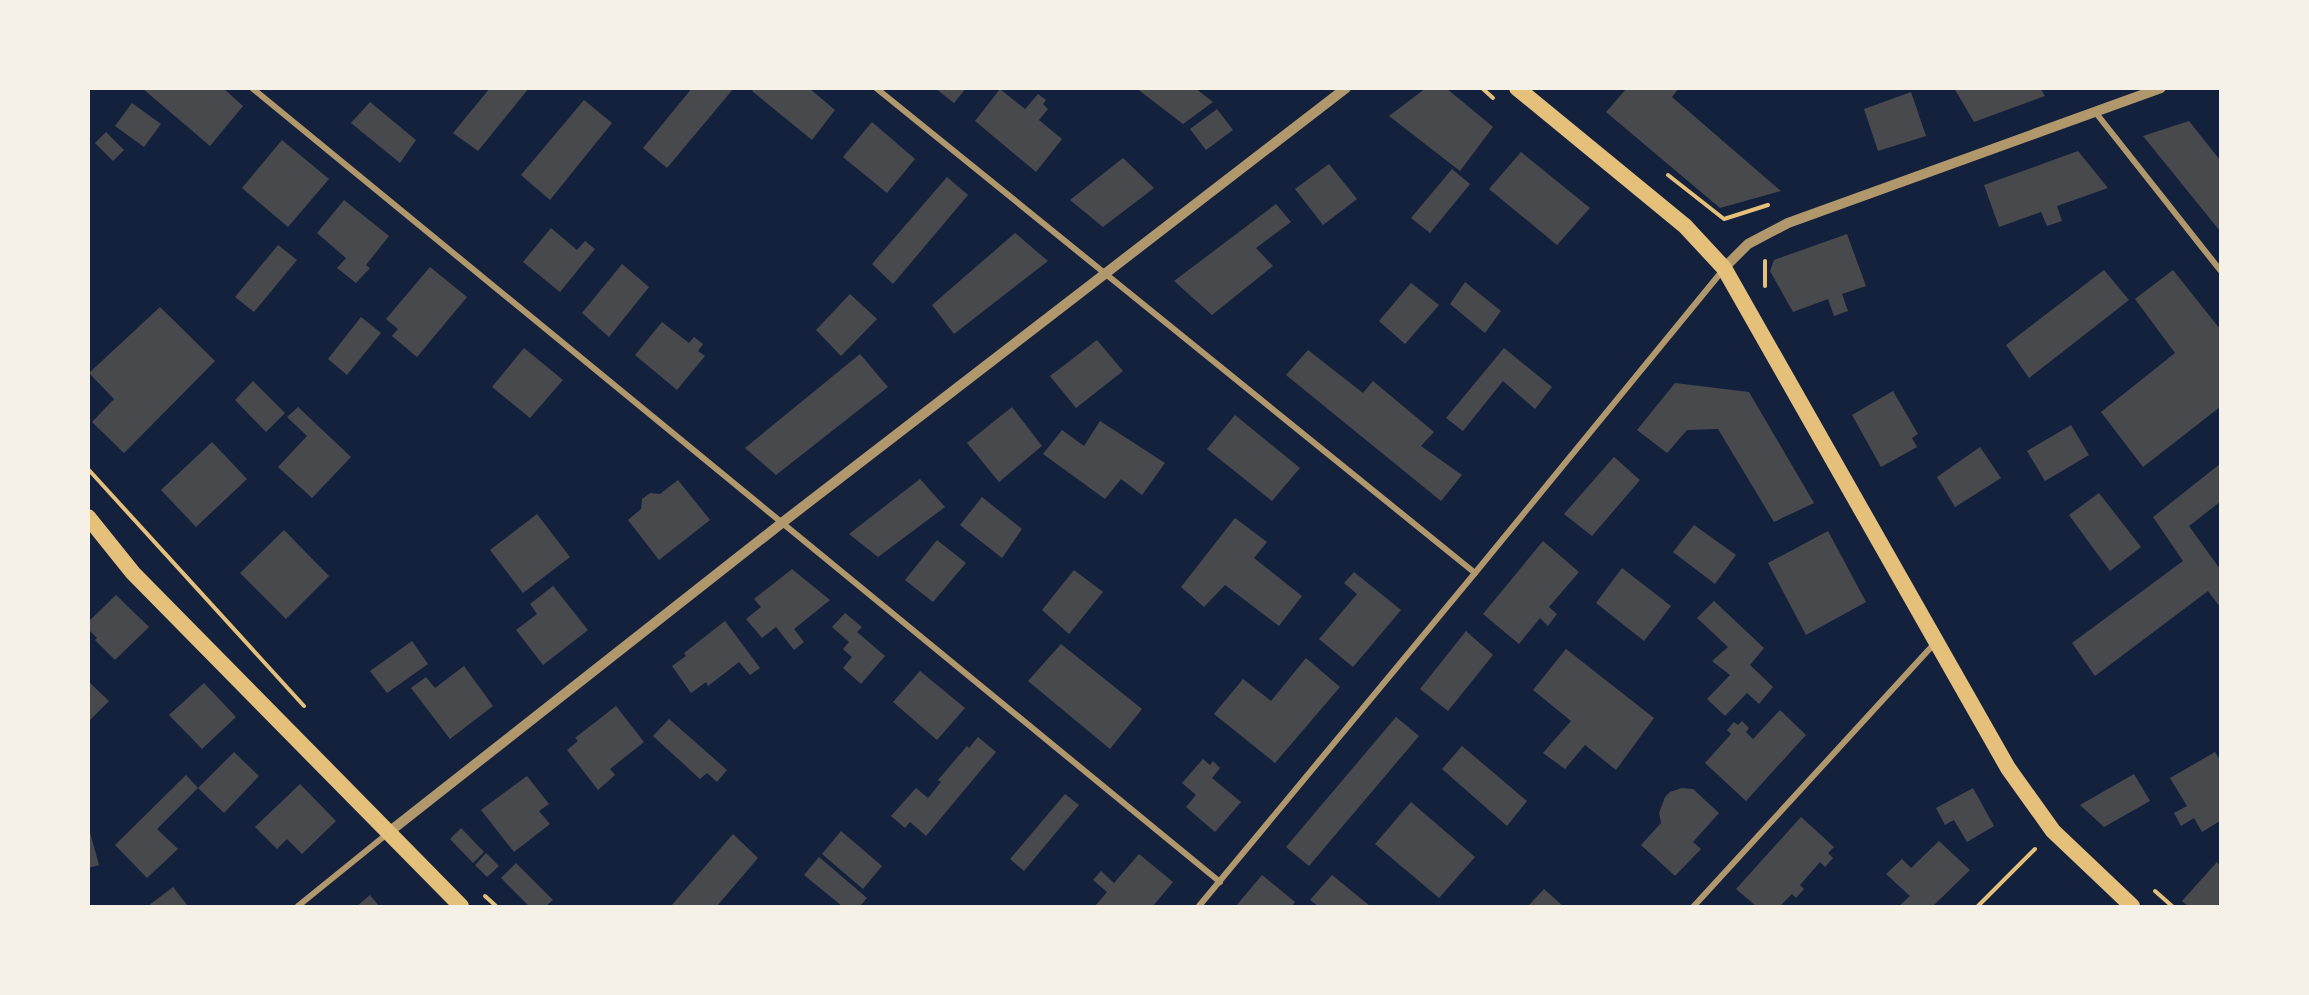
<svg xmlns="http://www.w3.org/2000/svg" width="2309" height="995" viewBox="0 0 2309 995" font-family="Montserrat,sans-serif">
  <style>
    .building { fill: #48494c }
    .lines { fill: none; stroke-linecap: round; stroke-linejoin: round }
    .path { stroke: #e5c07b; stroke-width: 4 }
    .minor { stroke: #b1986c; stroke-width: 6 }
    .tertiary { stroke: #b1986c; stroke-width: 10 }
    .trunk { stroke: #e5c07b; stroke-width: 16 }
  </style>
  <rect width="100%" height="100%" fill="#14213d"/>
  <g class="building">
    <path d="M142,88H223L243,106L210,146Z"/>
    <path d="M490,88H529L478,151L453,133Z"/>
    <path d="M692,88H734L667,168L643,148Z"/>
    <path d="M754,88H809L835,110L812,140L752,91Z"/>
    <path d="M935,88H966L954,103Z"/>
    <path d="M1136,88H1195L1213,102L1183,124Z"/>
    <path d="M1426,88H1446L1493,127L1460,171L1389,116Z"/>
    <path d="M1627,88H1679L1672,97L1781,191L1720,208L1606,112Z"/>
    <path d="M1954,88H2040L2045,96L1974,122Z"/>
    <path d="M1000,89L1025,109L1038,94L1046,100L1043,104L1048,109L1039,120L1062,139L1036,172L975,121Z"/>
    <path d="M1911,92L1926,136L1878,151L1864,109Z"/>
    <path d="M584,100L612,123L550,200L521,175Z"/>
    <path d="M370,102L416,140L400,163L351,123Z"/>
    <path d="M132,103L161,124L144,147L115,126Z"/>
    <path d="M1217,109L1233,130L1206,150L1190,129Z"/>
    <path d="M2189,121L2220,160V231L2143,136Z"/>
    <path d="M872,122L915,159L887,193L843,157Z"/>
    <path d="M106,132L124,150L113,161L95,143Z"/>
    <path d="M282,140L329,179L288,227L242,188Z"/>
    <path d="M2078,151L2108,188L2057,206L2062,221L2047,226L2041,212L1999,227L1984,185Z"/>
    <path d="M1521,152L1590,208L1557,245L1489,189Z"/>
    <path d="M1123,158L1154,188L1103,227L1070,200Z"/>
    <path d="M1329,164L1357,199L1323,225L1295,189Z"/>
    <path d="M1452,169L1470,184L1430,233L1411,218Z"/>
    <path d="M947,177L968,195L893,284L872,264Z"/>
    <path d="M344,200L389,236L366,265L370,268L356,283L337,268L346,258L317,233Z"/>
    <path d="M1276,204L1291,222L1256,248L1273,266L1212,315L1174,281Z"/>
    <path d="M551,228L577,250L585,241L595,249L560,292L523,262Z"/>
    <path d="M1015,233L1048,261L954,334L932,305Z"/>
    <path d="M1847,234L1866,286L1842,294L1848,311L1834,316L1828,299L1793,312L1770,271L1774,260Z"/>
    <path d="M278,245L297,260L254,312L235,297Z"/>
    <path d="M622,264L649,287L609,337L582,313Z"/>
    <path d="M430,267L467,297L417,357L392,336L398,329L386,319Z"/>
    <path d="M2104,270L2129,300L2029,378L2006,345Z"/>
    <path d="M2173,270L2220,329V407L2143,467L2101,412L2175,353L2135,299Z"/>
    <path d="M1465,282L1501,311L1485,333L1450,304Z"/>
    <path d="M1411,283L1439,305L1405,344L1379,321Z"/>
    <path d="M850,294L877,319L841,356L816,330Z"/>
    <path d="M160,307L215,361L124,453L92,422L114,399L89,373Z"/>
    <path d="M361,317L381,333L347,375L328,359Z"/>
    <path d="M662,322L689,343L694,337L703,344L698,351L705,356L677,390L635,355Z"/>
    <path d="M1097,340L1123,371L1076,408L1050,376Z"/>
    <path d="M524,348L563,380L530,418L492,387Z"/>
    <path d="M1504,348L1552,387L1535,409L1503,381L1463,431L1446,418Z"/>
    <path d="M1308,350L1363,393L1373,381L1434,432L1421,446L1462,475L1441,501L1286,375Z"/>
    <path d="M860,354L888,387L776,475L745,448Z"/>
    <path d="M253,381L285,413L266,432L235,400Z"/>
    <path d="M1675,383L1749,392L1814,503L1774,522L1718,429L1687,430L1667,453L1637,430Z"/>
    <path d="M1893,391L1918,434L1912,438L1917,447L1881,467L1852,415Z"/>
    <path d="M298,407L351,457L312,498L278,467L307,436L287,417Z"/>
    <path d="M1012,407L1042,446L999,482L967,443Z"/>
    <path d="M1235,415L1300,468L1272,501L1207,449Z"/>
    <path d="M1100,421L1165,463L1142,495L1121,479L1105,499L1043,454L1062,430L1084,446Z"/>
    <path d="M2071,425L2089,455L2045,481L2027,451Z"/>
    <path d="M212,442L247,479L196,527L161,490Z"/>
    <path d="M1980,447L2001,478L1955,507L1937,477Z"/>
    <path d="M1614,457L1640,480L1592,536L1564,514Z"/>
    <path d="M2220,464V502L2189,526L2220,569V607L2208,591L2095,676L2072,643L2183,561L2153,517Z"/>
    <path d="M920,479L945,507L878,557L849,534Z"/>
    <path d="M678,480L710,520L659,560L628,520L641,509L642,499L650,493L660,494Z"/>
    <path d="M2099,493L2141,547L2110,571L2069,515Z"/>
    <path d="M982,497L1022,529L1002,558L960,525Z"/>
    <path d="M537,514L570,557L523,593L490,550Z"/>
    <path d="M1235,518L1267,542L1254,558L1302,596L1279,626L1225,585L1204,607L1181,587Z"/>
    <path d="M1694,525L1736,555L1715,584L1673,552Z"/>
    <path d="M284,530L329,576L286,619L240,573Z"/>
    <path d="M1828,531L1866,602L1806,635L1768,563Z"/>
    <path d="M937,540L966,563L933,602L905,580Z"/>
    <path d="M1543,541L1579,572L1549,607L1557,614L1548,626L1540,618L1519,644L1483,614Z"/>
    <path d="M1622,568L1671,606L1644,641L1596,603Z"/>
    <path d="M792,569L830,600L794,629L804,642L794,650L776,627L762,638L746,619L761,607L754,599Z"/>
    <path d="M1074,570L1103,592L1069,634L1042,610Z"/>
    <path d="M1354,572L1401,610L1353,667L1319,639L1357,594L1344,583Z"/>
    <path d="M553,586L588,630L543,665L516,630L537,614L530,604Z"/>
    <path d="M116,595L149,627L115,660L95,640L97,638L88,629V622Z"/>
    <path d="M1714,601L1764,648L1750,665L1773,687L1759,704L1747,693L1725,716L1707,699L1730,675L1712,661L1728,647L1697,618Z"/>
    <path d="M845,613L862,627L857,632L885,656L861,684L843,668L852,657L843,649L849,642L832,627Z"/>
    <path d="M725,621L760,668L750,675L739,662L708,686L706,682L691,693L672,666L686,656L684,653Z"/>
    <path d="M1466,631L1493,655L1448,711L1420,689Z"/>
    <path d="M412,641L428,664L387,693L370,671Z"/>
    <path d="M1061,644L1142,709L1110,749L1028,681Z"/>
    <path d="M1566,649L1654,718L1616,770L1585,745L1565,769L1543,753L1571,721L1533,690Z"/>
    <path d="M1306,658L1340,687L1275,763L1214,714L1243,679L1271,701Z"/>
    <path d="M464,666L493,706L450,739L411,688L426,677L435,688Z"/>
    <path d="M920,671L965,708L937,740L893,702Z"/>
    <path d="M88,681L109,701L88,722Z"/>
    <path d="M204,683L236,717L202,749L169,715Z"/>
    <path d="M616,706L644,742L610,769L615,775L598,790L567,750L578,741L575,738Z"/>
    <path d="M1780,710L1806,735L1746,801L1705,763L1731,734L1727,730L1734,722L1738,725L1742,721L1749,728L1746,732L1753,739Z"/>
    <path d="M1396,717L1419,736L1309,866L1286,847Z"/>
    <path d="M669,719L727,770L717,782L707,773L700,779L653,736Z"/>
    <path d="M978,737L996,752L926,836L910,822L905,828L891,816L916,788L928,798L941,782L938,780L967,746L969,748Z"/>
    <path d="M1462,746L1527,801L1507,826L1442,769Z"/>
    <path d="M234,752L259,776L224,813L198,788Z"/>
    <path d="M2215,752L2220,760V821L2202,832L2194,818L2181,826L2174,813L2187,806L2170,778Z"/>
    <path d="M1203,759L1210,765L1213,761L1220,768L1212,778L1241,802L1215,832L1186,807L1196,795L1182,783Z"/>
    <path d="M2134,774L2150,801L2104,827L2080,805Z"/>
    <path d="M186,775L198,788L157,829L178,849L147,878L115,845Z"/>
    <path d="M527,776L549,804L539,811L550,824L514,852L481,810Z"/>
    <path d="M300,784L336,821L302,854L287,839L277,849L255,827Z"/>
    <path d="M1682,788L1693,789L1719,813L1693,842L1701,849L1675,876L1641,845L1661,823L1659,813L1665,797L1670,792Z"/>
    <path d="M1973,788L1994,826L1967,842L1954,820L1945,825L1936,808Z"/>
    <path d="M1065,794L1079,805L1024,871L1010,859Z"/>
    <path d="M1411,802L1475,857L1439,898L1375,844Z"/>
    <path d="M1801,817L1834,847L1828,853L1833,858L1825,867L1820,862L1800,885L1804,889L1796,898L1792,894L1780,906H1756L1736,889Z"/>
    <path d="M461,828L484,852L473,863L450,839Z"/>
    <path d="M89,829L99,865L88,868V830Z"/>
    <path d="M841,831L882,866L863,889L822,854Z"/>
    <path d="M733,834L758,858L717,906H671Z"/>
    <path d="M1939,841L1970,870L1933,906H1899L1910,896L1886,874L1902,859L1911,868Z"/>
    <path d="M486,853L499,866L487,877L475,865Z"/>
    <path d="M1139,854L1173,882L1153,906H1095L1107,892L1093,880L1101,871L1114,883Z"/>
    <path d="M819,857L867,898L860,906H842L804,875Z"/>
    <path d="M2217,862L2220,866V906H2188L2182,901Z"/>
    <path d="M516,863L553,900L546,906H529L501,878Z"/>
    <path d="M1262,875L1295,902L1292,906H1236Z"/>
    <path d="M1332,875L1370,906H1318L1310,900Z"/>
    <path d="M173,887L188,906H148Z"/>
    <path d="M1544,889L1563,906H1528Z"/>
    <path d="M370,895L379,906H357Z"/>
  </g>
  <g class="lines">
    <g class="path">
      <path d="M1482,88L1493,98"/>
      <path d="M1668,175L1724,219L1768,205"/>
      <path d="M1765,286V261"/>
      <path d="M88,469L304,706"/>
      <path d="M2155,891L2172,906"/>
      <path d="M485,896L496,906"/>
      <path d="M1978,906L2035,849"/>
    </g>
    <g class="minor">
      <path d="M252,88L1220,882"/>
      <path d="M876,88L1475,573"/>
      <path d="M2096,113L2220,270"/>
      <path d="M298,906L387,834"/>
      <path d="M1199,906L1475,573L1723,270"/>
      <path d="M1694,906L1934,644"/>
    </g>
    <g class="tertiary">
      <path d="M1724,268L1748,244L1788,223L2161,88"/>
      <path d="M389,832L783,522L1346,88"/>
    </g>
    <g class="trunk">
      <path d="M1517,88L1685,226L1724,268L2008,768L2053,831L2132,906"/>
      <path d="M88,517L133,573L461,906"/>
    </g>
  </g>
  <rect width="2309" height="995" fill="none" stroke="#f6f1e7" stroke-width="180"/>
</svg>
